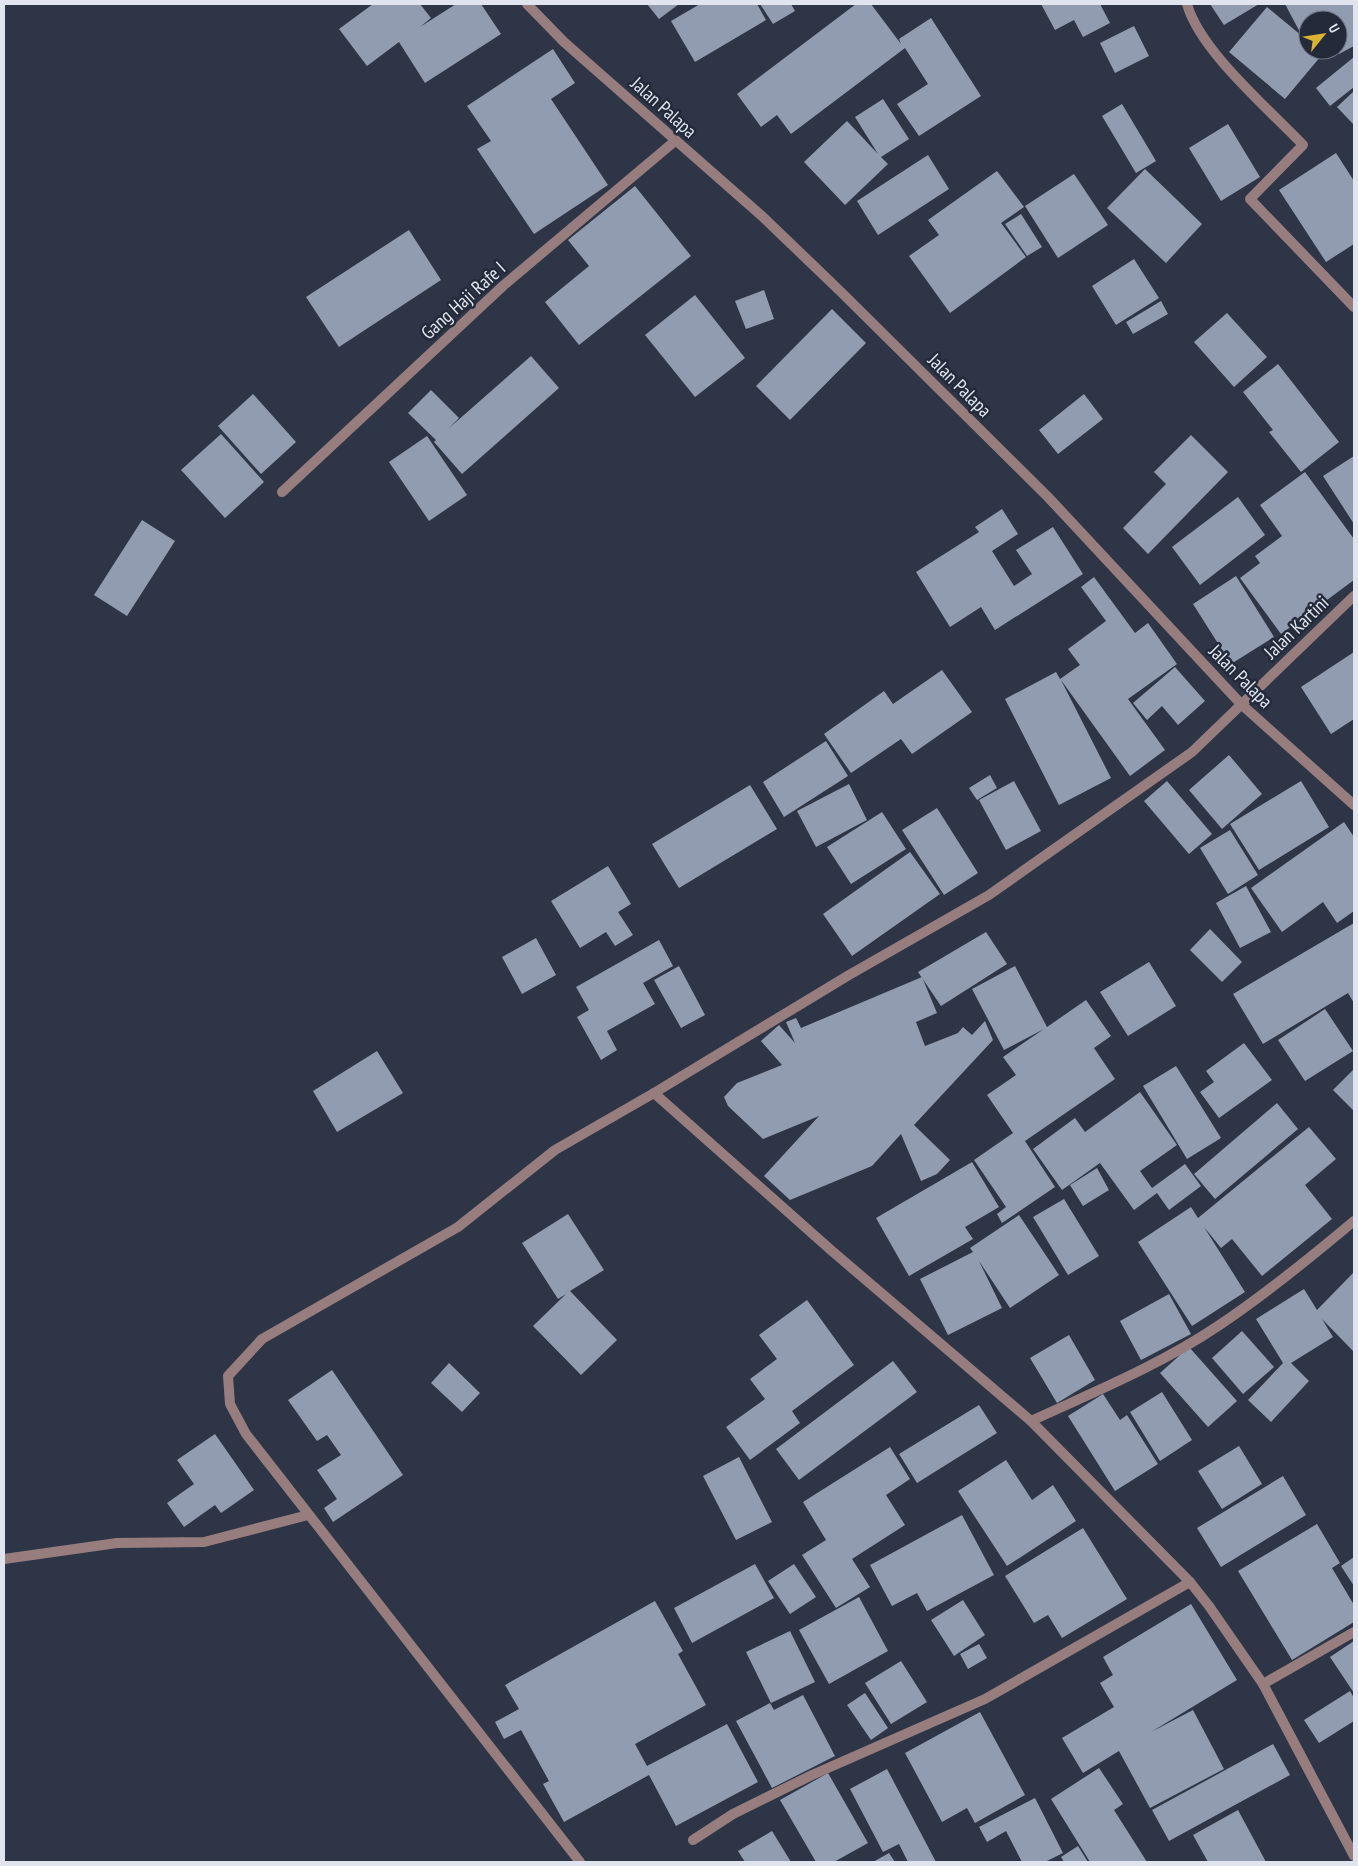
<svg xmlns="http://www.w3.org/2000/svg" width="1358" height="1866" viewBox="0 0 1358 1866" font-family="'PT Sans Narrow',sans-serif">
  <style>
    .building { fill: #929cb1 }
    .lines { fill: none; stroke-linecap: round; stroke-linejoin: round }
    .street { stroke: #977d7e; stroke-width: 10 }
    .labels { text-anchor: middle; stroke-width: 5; stroke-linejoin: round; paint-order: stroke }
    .street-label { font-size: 19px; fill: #dfe4ef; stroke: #232b3b }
  </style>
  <rect width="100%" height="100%" fill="#2d3546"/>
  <g class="building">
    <path d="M373,4H420L431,18L420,27L456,4H481L501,34L425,83L399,42L367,66L339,29Z"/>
    <path d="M647,4H679L659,19Z"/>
    <path d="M700,4H757L766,20L695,62L671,21Z"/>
    <path d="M760,4H791L795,11L773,24Z"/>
    <path d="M856,4H871L901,44L899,39L931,18L981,96L919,136L897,104L928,84L905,48L791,134L777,115L761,127L737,94Z"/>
    <path d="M1041,4H1100L1110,23L1083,37L1074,20L1055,30Z"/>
    <path d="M1210,4H1259L1224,25Z"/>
    <path d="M1285,4H1354V46L1339,54L1337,50L1338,20H1308V36L1305,38L1308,41V50H1326L1285,99L1229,52L1267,7L1302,36Z"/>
    <path d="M1134,26L1149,56L1115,73L1100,43Z"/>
    <path d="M553,49L575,83L551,99L608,185L534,234L477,149L491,141L467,106Z"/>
    <path d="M1354,57V87L1330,106L1316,88Z"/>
    <path d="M1354,91V123L1353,124L1337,107Z"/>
    <path d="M883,99L909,139L881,157L888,164L845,205L804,162L847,121L878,154L855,117Z"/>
    <path d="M1122,104L1156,161L1136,173L1102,116Z"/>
    <path d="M1228,124L1260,177L1221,201L1189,148Z"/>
    <path d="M1336,153L1354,181V244L1326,262L1279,190Z"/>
    <path d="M928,155L949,189L878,235L857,201Z"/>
    <path d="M1145,169L1202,224L1166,263L1107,208Z"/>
    <path d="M997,171L1024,207L1001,223L1026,257L950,313L909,256L939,235L928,220Z"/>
    <path d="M1074,174L1108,225L1058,258L1025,206Z"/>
    <path d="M635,186L691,256L579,345L545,302L589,266L568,240Z"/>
    <path d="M1021,214L1042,247L1027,256L1005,224Z"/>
    <path d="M409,230L441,280L339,347L306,297Z"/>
    <path d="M1134,259L1159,298L1116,325L1092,286Z"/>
    <path d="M764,290L774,319L746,329L735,301Z"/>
    <path d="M695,295L745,358L695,397L645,335Z"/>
    <path d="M1161,301L1168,314L1133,334L1126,322Z"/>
    <path d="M832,309L866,343L790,420L756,386Z"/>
    <path d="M1227,313L1267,357L1234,387L1194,342Z"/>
    <path d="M531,356L559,388L462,474L434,442L436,440L408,413L431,390L459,418L448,429Z"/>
    <path d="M1278,364L1339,442L1301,472L1269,432L1273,430L1243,392Z"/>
    <path d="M253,394L296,442L261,474L218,426Z"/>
    <path d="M1084,394L1103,419L1058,454L1039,430Z"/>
    <path d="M221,434L264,482L225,518L181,470Z"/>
    <path d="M1191,435L1228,472L1148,554L1123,528L1166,484L1154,472Z"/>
    <path d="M427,436L467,495L429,521L389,462Z"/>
    <path d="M1354,456V524L1323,476Z"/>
    <path d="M1305,472L1354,539V580L1281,634L1240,578L1260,563L1255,556L1282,536L1260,505Z"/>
    <path d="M1238,497L1265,535L1200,585L1172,547Z"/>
    <path d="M1002,509L1018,534L992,551L1014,586L1032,574L1016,550L1053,527L1083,574L995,630L981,607L950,627L916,572L979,532L975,527Z"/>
    <path d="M142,520L175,541L127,616L94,595Z"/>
    <path d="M1236,576L1274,637L1231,664L1193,604Z"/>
    <path d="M1094,577L1135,633L1148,623L1177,664L1128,699L1165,750L1130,776L1061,680L1111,778L1059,805L1005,699L1056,672L1060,679L1080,665L1068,649L1106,621L1081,587Z"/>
    <path d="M1354,652V719L1331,734L1301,687Z"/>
    <path d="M1175,667L1205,701L1178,725L1162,706L1147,720L1133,703Z"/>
    <path d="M942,670L972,712L912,754L901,739L851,773L824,734L884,691L893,704Z"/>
    <path d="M826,741L848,776L784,817L763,782Z"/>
    <path d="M1229,755L1262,794L1222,829L1189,790Z"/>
    <path d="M990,775L997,788L977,800L969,788Z"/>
    <path d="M1014,781L1041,831L1006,850L979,800Z"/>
    <path d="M1167,781L1212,834L1189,854L1144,801Z"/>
    <path d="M1301,781L1329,827L1259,870L1230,824Z"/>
    <path d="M849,784L867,820L816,847L797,811Z"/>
    <path d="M750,785L777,829L679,888L652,844Z"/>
    <path d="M937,808L978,873L944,895L902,830Z"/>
    <path d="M882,812L906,849L851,884L827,847Z"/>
    <path d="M1344,822L1354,837V911L1337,923L1323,902L1282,932L1251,888Z"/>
    <path d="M1230,830L1258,875L1228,894L1200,848Z"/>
    <path d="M910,852L940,894L852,956L823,914Z"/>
    <path d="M608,866L631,904L618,912L633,935L615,946L606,932L580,948L551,901Z"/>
    <path d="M1246,886L1271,932L1240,948L1216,903Z"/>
    <path d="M1354,923V1003L1348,993L1263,1044L1233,994Z"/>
    <path d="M1210,929L1242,962L1222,982L1190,950Z"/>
    <path d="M986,932L1007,964L941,1006L918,972Z"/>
    <path d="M536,938L556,975L522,994L502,957Z"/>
    <path d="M659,940L673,966L643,983L655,1004L607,1031L617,1050L601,1060L577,1017L589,1010L576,987Z"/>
    <path d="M1149,962L1176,1006L1128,1036L1100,992Z"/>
    <path d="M679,966L705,1015L681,1028L654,980Z"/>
    <path d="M1015,966L1047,1027L1086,1000L1111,1036L1094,1048L1115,1079L1025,1141L1055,1187L1002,1223L997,1214L1006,1207L974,1160L1013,1133L987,1095L1016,1075L1003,1057L1044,1029L1004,1050L972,989Z"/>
    <path d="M922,977L937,1013L916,1022L925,1046L958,1033L963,1027L972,1035L985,1021L993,1040L914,1125L950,1160L937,1174L921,1181L901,1134L872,1166L790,1200L764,1176L819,1116L763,1139L728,1106L724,1097L737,1083L782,1065L761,1041L779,1025L795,1043L786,1022L796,1018L801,1028Z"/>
    <path d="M1325,1009L1353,1051L1305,1081L1278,1040Z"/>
    <path d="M1244,1043L1272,1080L1219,1118L1200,1092L1214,1082L1206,1071Z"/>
    <path d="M377,1051L403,1093L337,1132L313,1091Z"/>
    <path d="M1176,1066L1221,1138L1187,1159L1143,1086Z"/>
    <path d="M1354,1069V1111L1333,1090Z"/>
    <path d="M1140,1092L1177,1145L1140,1171L1152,1188L1185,1164L1201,1186L1169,1210L1157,1193L1134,1210L1100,1163L1062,1190L1033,1149L1075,1118L1085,1132Z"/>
    <path d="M1277,1103L1298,1129L1215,1199L1194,1174Z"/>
    <path d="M1309,1127L1336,1159L1305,1185L1332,1219L1262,1276L1232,1239L1221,1248L1204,1227L1245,1292L1192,1326L1138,1242L1191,1207L1198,1218Z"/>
    <path d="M972,1162L999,1207L965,1227L973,1239L909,1276L876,1218Z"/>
    <path d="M1097,1168L1109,1190L1083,1206L1070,1185Z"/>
    <path d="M1064,1199L1099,1256L1068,1275L1033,1217Z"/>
    <path d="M568,1214L604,1270L570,1291L617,1340L581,1375L533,1326L566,1294L558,1299L522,1243Z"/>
    <path d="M1019,1215L1059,1275L1010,1308L979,1261L1002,1308L948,1335L920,1279L973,1252L970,1248Z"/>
    <path d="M1354,1272V1352L1322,1319L1333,1337L1291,1363L1309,1381L1271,1422L1248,1400L1283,1363L1256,1319L1304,1289L1317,1310Z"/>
    <path d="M1169,1294L1191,1334L1141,1360L1120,1321Z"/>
    <path d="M807,1300L854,1365L792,1411L800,1423L750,1460L726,1427L765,1399L750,1379L777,1359L759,1335Z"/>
    <path d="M1242,1331L1274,1367L1243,1394L1212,1358Z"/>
    <path d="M1069,1335L1095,1380L1057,1403L1030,1358Z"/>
    <path d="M1189,1347L1237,1401L1208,1427L1160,1373Z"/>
    <path d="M893,1361L917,1392L799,1480L776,1449Z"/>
    <path d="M449,1363L480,1393L462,1412L431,1383Z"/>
    <path d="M332,1370L403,1475L333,1522L324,1508L337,1499L317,1470L341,1455L327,1435L317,1441L288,1400Z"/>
    <path d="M1162,1392L1192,1440L1160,1461L1130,1412Z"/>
    <path d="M1103,1394L1120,1420L1127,1415L1158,1464L1115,1491L1068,1416Z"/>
    <path d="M979,1405L997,1433L917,1483L899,1454Z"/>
    <path d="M215,1434L254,1490L221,1513L215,1505L184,1527L167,1503L194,1484L177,1460Z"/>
    <path d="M1239,1446L1262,1484L1222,1509L1198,1471Z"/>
    <path d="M890,1447L910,1479L886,1495L905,1525L852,1559L870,1587L836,1608L802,1555L826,1540L803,1502Z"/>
    <path d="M739,1457L772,1522L736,1540L703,1476Z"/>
    <path d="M1006,1460L1032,1500L1053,1485L1076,1521L1007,1566L958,1491Z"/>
    <path d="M1283,1476L1306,1515L1221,1567L1197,1528Z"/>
    <path d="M962,1515L994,1575L927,1611L917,1593L892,1606L870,1565Z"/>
    <path d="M1317,1524L1340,1563L1332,1568L1354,1605V1622L1292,1660L1238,1571Z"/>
    <path d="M1083,1528L1127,1599L1062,1638L1048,1615L1034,1623L1005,1576Z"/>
    <path d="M1354,1557V1586L1341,1566Z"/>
    <path d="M755,1564L774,1598L692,1643L674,1608Z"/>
    <path d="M794,1564L816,1597L790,1614L768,1581Z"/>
    <path d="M859,1597L888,1651L829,1684L799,1630Z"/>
    <path d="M963,1600L985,1635L954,1656L931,1620Z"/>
    <path d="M655,1601L683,1651L678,1654L706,1705L635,1744L647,1766L727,1724L758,1782L676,1826L649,1775L564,1822L543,1784L549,1781L521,1730L504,1739L495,1722L519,1709L505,1685Z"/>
    <path d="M1191,1604L1237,1680L1151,1732L1193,1710L1224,1769L1150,1808L1119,1751L1083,1773L1062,1738L1114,1707L1100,1683L1113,1675L1103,1657Z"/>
    <path d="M790,1631L815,1682L771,1703L746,1652Z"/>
    <path d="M1354,1641V1693L1330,1657Z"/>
    <path d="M979,1644L987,1658L968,1669L960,1654Z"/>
    <path d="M901,1661L927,1702L891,1724L865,1683Z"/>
    <path d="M1350,1691L1354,1698V1721L1319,1743L1304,1720Z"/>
    <path d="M865,1693L888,1728L871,1740L847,1705Z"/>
    <path d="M803,1695L835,1756L772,1788L736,1721L770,1703L774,1710Z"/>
    <path d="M980,1712L1025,1795L975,1823L967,1808L942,1822L905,1753Z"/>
    <path d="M1273,1744L1290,1775L1169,1841L1152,1810Z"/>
    <path d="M1099,1768L1123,1804L1114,1810L1147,1862H1090L1051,1799Z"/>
    <path d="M887,1769L936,1862H908L899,1844L883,1852L850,1789Z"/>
    <path d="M828,1773L868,1843L834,1862H816L780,1800Z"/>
    <path d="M1035,1798L1063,1853L1045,1862H1022L1006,1831L987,1842L979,1827Z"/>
    <path d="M1238,1810L1266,1862H1208L1193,1835Z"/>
    <path d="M772,1831L791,1862H745L738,1851Z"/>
    <path d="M1078,1846L1088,1862H1064L1061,1857Z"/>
    <path d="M889,1853L895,1862H873Z"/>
  </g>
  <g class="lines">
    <g class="street">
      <path d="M527,4L564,42L763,217L840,291L1048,497L1241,704L1354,805"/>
      <path d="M1187,4C1200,51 1269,109 1303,145L1250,199L1354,307"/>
      <path d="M282,492L504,285L675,141"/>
      <path d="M654,1093L832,1251L1031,1421L1190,1582L1209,1606L1263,1684L1354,1856"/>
      <path d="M1031,1421C1094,1392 1160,1365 1218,1326C1266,1294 1310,1258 1354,1221"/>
      <path d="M4,1559L117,1543L204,1542L308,1515"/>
      <path d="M1263,1684L1354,1632"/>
      <path d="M693,1840L733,1814L812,1775L985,1699L1190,1582"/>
      <path d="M580,1862L246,1434L230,1404L228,1376L262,1339L458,1227L555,1150L654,1093L849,975L989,895L1192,752L1354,596"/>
    </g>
  </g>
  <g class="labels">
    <g class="street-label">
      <text transform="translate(664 107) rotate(42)" y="7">Jalan Palapa</text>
      <text transform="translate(463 300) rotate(-42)" y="7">Gang Haji Rafe I</text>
      <text transform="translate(960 385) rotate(45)" y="7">Jalan Palapa</text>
      <text transform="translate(1296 627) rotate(-44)" y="7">Jalan Kartini</text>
      <text transform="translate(1241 676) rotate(45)" y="7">Jalan Palapa</text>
    </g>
  </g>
  <rect width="1358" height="1866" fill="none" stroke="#dfe4ef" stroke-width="10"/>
  <g transform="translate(1323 35) rotate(60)"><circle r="24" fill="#232b3b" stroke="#6e7583"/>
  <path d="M0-4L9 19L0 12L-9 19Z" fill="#dcb233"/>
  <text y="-8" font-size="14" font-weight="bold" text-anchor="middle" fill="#dfe4ef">U</text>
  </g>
</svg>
